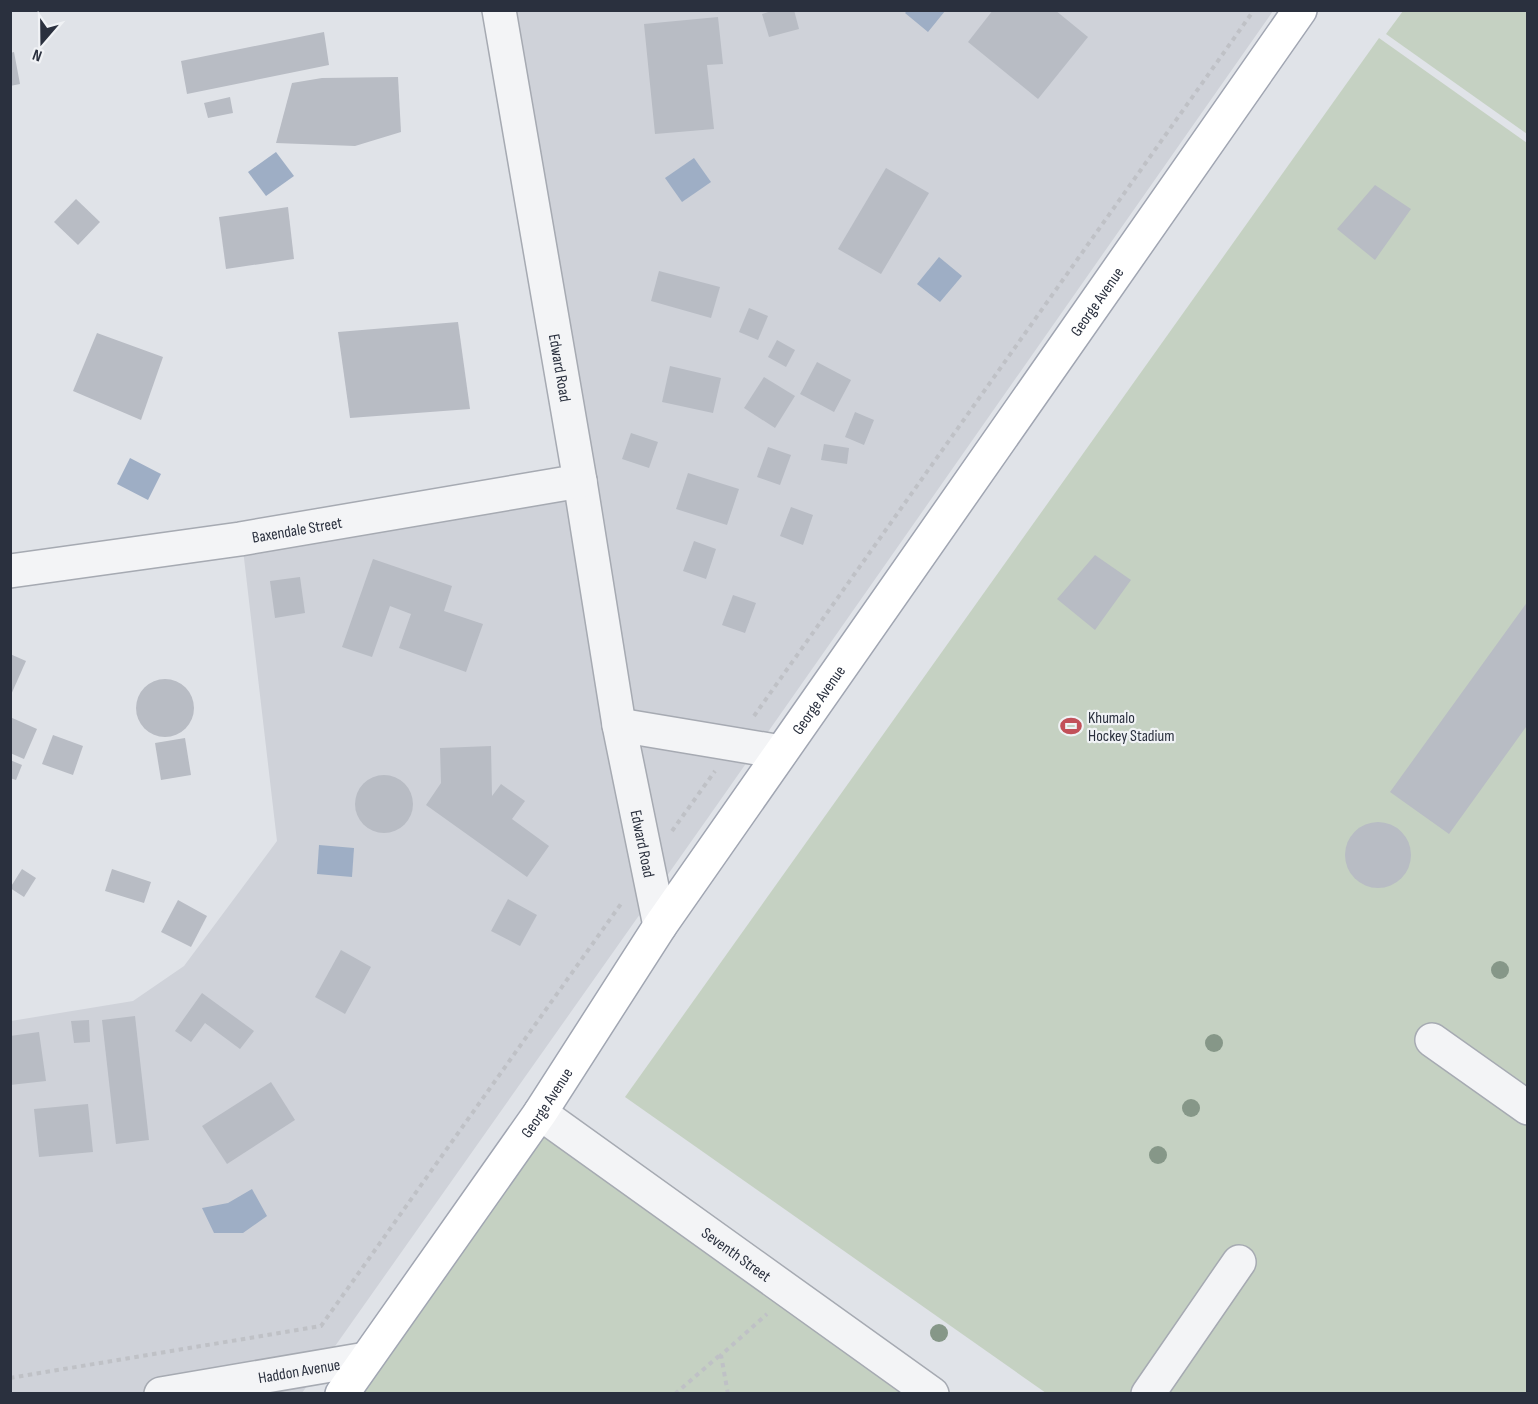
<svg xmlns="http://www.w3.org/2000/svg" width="1538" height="1404" viewBox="0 0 1538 1404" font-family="'Sofia Sans Condensed',sans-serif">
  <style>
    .built { fill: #cfd2d9 }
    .green { fill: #c5d1c2 }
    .water { fill: #9eaec5 }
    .building { fill: #b8bcc4 }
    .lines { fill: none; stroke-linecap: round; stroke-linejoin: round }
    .minor-casing { stroke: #a6aab2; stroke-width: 36 }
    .major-casing { stroke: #a1a6b2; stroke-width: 36 }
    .path { stroke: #bfc1c6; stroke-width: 4; stroke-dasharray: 4.5 4.5; stroke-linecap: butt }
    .minor { stroke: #f3f4f6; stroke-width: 33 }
    .major { stroke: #fff; stroke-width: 33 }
    .tree { fill: #869788 }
    .labels { text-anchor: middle; stroke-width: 4.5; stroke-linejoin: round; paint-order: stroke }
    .street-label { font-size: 16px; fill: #2a303e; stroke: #f0f2f5 }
    .poi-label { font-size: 16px; fill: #2a303e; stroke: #f0f2f5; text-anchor: start }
  </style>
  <rect width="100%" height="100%" fill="#e0e3e8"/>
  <path class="built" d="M504,11H1273L712,812L302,1393L11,1394V1021L133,1001L184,966L277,841L242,541L584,483Z"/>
  <g class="green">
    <path d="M1403,11H1527V134L1386,34Z"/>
    <path d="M1379,38L1527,143V1393H1046L625,1097Z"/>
    <path d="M540,1113L937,1394H350Z"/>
  </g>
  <g class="water">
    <path d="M907,11V10L945,11L928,32L905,13Z"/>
    <path d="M276,152L294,176L266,196L248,172Z"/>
    <path d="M694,158L711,182L682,202L665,178Z"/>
    <path d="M939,257L962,276L940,302L917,284Z"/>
    <path d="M130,458L161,474L148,500L117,484Z"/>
    <path d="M319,845L354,848L352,877L317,874Z"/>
    <path d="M252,1189L267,1216L243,1233H214L202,1208L228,1203Z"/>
  </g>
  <g class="building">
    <path d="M775,10H794L799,29L769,37L762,14Z"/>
    <path d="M993,10H1055L1088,37L1038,99L968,42Z"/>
    <path d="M718,17L723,64L707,65L714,129L655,134L644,24Z"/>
    <path d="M324,32L329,65L187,94L181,61Z"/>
    <path d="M14,52L20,84L10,86V53Z"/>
    <path d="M398,77L401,132L355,146L276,143L292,83L322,78Z"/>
    <path d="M230,97L233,113L208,118L204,103Z"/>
    <path d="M886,168L929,193L881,274L838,249Z"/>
    <path d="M1375,185L1411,209L1375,260L1337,229Z"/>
    <path d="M76,199L100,222L78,245L54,222Z"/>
    <path d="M288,207L294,259L226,269L219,217Z"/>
    <path d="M659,271L720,287L711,318L651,301Z"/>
    <path d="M749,308L768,316L758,340L739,332Z"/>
    <path d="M458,322L470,409L350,418L338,332Z"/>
    <path d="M97,333L163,357L141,420L73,391Z"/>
    <path d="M777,340L795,350L786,367L768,357Z"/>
    <path d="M817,362L851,380L834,412L800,394Z"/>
    <path d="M670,366L721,378L713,413L662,402Z"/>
    <path d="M764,377L795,396L775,428L744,408Z"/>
    <path d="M855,412L874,420L864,445L845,437Z"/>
    <path d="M631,433L658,442L649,468L622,459Z"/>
    <path d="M824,444L849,448L847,464L821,460Z"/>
    <path d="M768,447L791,455L780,485L757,477Z"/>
    <path d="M688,473L739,489L727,525L676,509Z"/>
    <path d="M791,507L813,515L803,545L780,536Z"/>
    <path d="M694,541L716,549L706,579L683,571Z"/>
    <path d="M1095,555L1131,580L1095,630L1057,599Z"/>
    <path d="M373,559L452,586L444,611L483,624L466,672L399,648L411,614L390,606L372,657L342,647Z"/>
    <path d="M300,577L305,613L275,618L270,581Z"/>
    <path d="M733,595L756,603L745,633L722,625Z"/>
    <path d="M1528,601V728L1526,727L1449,834L1390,792Z"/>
    <path d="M10,654L26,661L10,697Z"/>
    <circle cx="165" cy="708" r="29"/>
    <path d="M10,717L37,729L24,759L10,753Z"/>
    <path d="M53,735L83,746L73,775L42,764Z"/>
    <path d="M185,738L191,775L161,780L155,743Z"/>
    <path d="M491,746L492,796L501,784L525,801L512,819L549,846L527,877L426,805L441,783L440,748Z"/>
    <path d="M10,760L22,765L16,780L10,778Z"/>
    <circle cx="384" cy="804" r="29"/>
    <circle cx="1378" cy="855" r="33"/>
    <path d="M22,869L36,878L24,897L10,888Z"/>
    <path d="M112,869L151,882L144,903L105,891Z"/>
    <path d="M508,899L537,915L520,946L491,931Z"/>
    <path d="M178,900L207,916L191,947L161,932Z"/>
    <path d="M341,950L371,967L345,1014L315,997Z"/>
    <path d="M202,993L254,1031L240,1049L205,1023L191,1042L175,1031Z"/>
    <path d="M135,1016L149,1140L116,1144L102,1020Z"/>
    <path d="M89,1020L90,1042L74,1043L71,1021Z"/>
    <path d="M39,1032L46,1081L10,1085V1036Z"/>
    <path d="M271,1082L295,1120L227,1164L202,1126Z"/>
    <path d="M88,1104L93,1152L39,1157L34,1109Z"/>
  </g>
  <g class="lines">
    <defs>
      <g id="minor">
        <path id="s1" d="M499,10L580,481L619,725L660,926"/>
        <path id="s2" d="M10,571L240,539L580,481"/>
        <path d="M619,725L781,752"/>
        <path d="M1432,1040L1528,1108"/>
        <path id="s3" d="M540,1113L932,1394"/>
        <path id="s4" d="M161,1394L366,1359"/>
        <path d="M1148,1394L1239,1262"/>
      </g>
      <g id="major">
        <path id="s5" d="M342,1394L540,1113L660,926L1300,10"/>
      </g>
    </defs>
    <use href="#minor" class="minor-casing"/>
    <use href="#major" class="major-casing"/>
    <g class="path">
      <path d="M754,716L1254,10"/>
      <path d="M672,831L715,771"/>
      <path d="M10,1378L321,1326L623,901"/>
      <path d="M675,1394L720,1355"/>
      <path d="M728,1394L721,1355L767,1314"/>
    </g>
    <use href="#minor" class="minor"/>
    <use href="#major" class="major"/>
  </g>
  <g class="tree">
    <circle cx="1500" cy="970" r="9"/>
    <circle cx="1214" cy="1043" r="9"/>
    <circle cx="1191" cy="1108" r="9"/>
    <circle cx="1158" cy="1155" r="9"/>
    <circle cx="939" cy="1333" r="9"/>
  </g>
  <defs>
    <symbol id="stadium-bare" viewBox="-9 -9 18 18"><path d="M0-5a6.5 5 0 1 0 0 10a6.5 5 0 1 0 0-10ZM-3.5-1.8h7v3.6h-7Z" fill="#c25059" stroke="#f0f2f5" stroke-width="2.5" paint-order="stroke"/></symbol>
  </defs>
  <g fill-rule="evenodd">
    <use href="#stadium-bare" x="1056" y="711" width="30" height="30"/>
  </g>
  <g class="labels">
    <g class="street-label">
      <text dy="6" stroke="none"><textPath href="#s5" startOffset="1328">George Avenue</textPath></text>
      <text dy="6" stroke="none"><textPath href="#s1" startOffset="363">Edward Road</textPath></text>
      <text dy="6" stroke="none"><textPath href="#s2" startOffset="290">Baxendale Street</textPath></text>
      <text dy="6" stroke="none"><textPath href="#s5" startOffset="842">George Avenue</textPath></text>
      <text dy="6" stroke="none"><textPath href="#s1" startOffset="846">Edward Road</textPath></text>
      <text dy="6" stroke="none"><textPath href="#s5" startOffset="356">George Avenue</textPath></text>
      <text dy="6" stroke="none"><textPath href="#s3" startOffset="242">Seventh Street</textPath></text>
      <text dy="6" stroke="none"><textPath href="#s4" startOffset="140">Haddon Avenue</textPath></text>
    </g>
    <g class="poi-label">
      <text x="1088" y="723">Khumalo<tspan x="1088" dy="18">Hockey Stadium</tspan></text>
    </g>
  </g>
  <rect width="1538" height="1404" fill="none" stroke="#2a303e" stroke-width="24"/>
  <g transform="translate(42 42) rotate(200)" stroke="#f0f2f5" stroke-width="4.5" paint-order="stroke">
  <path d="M0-4.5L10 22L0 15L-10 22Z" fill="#2a303e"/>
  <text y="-9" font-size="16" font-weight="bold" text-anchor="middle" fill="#2a303e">N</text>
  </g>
</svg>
